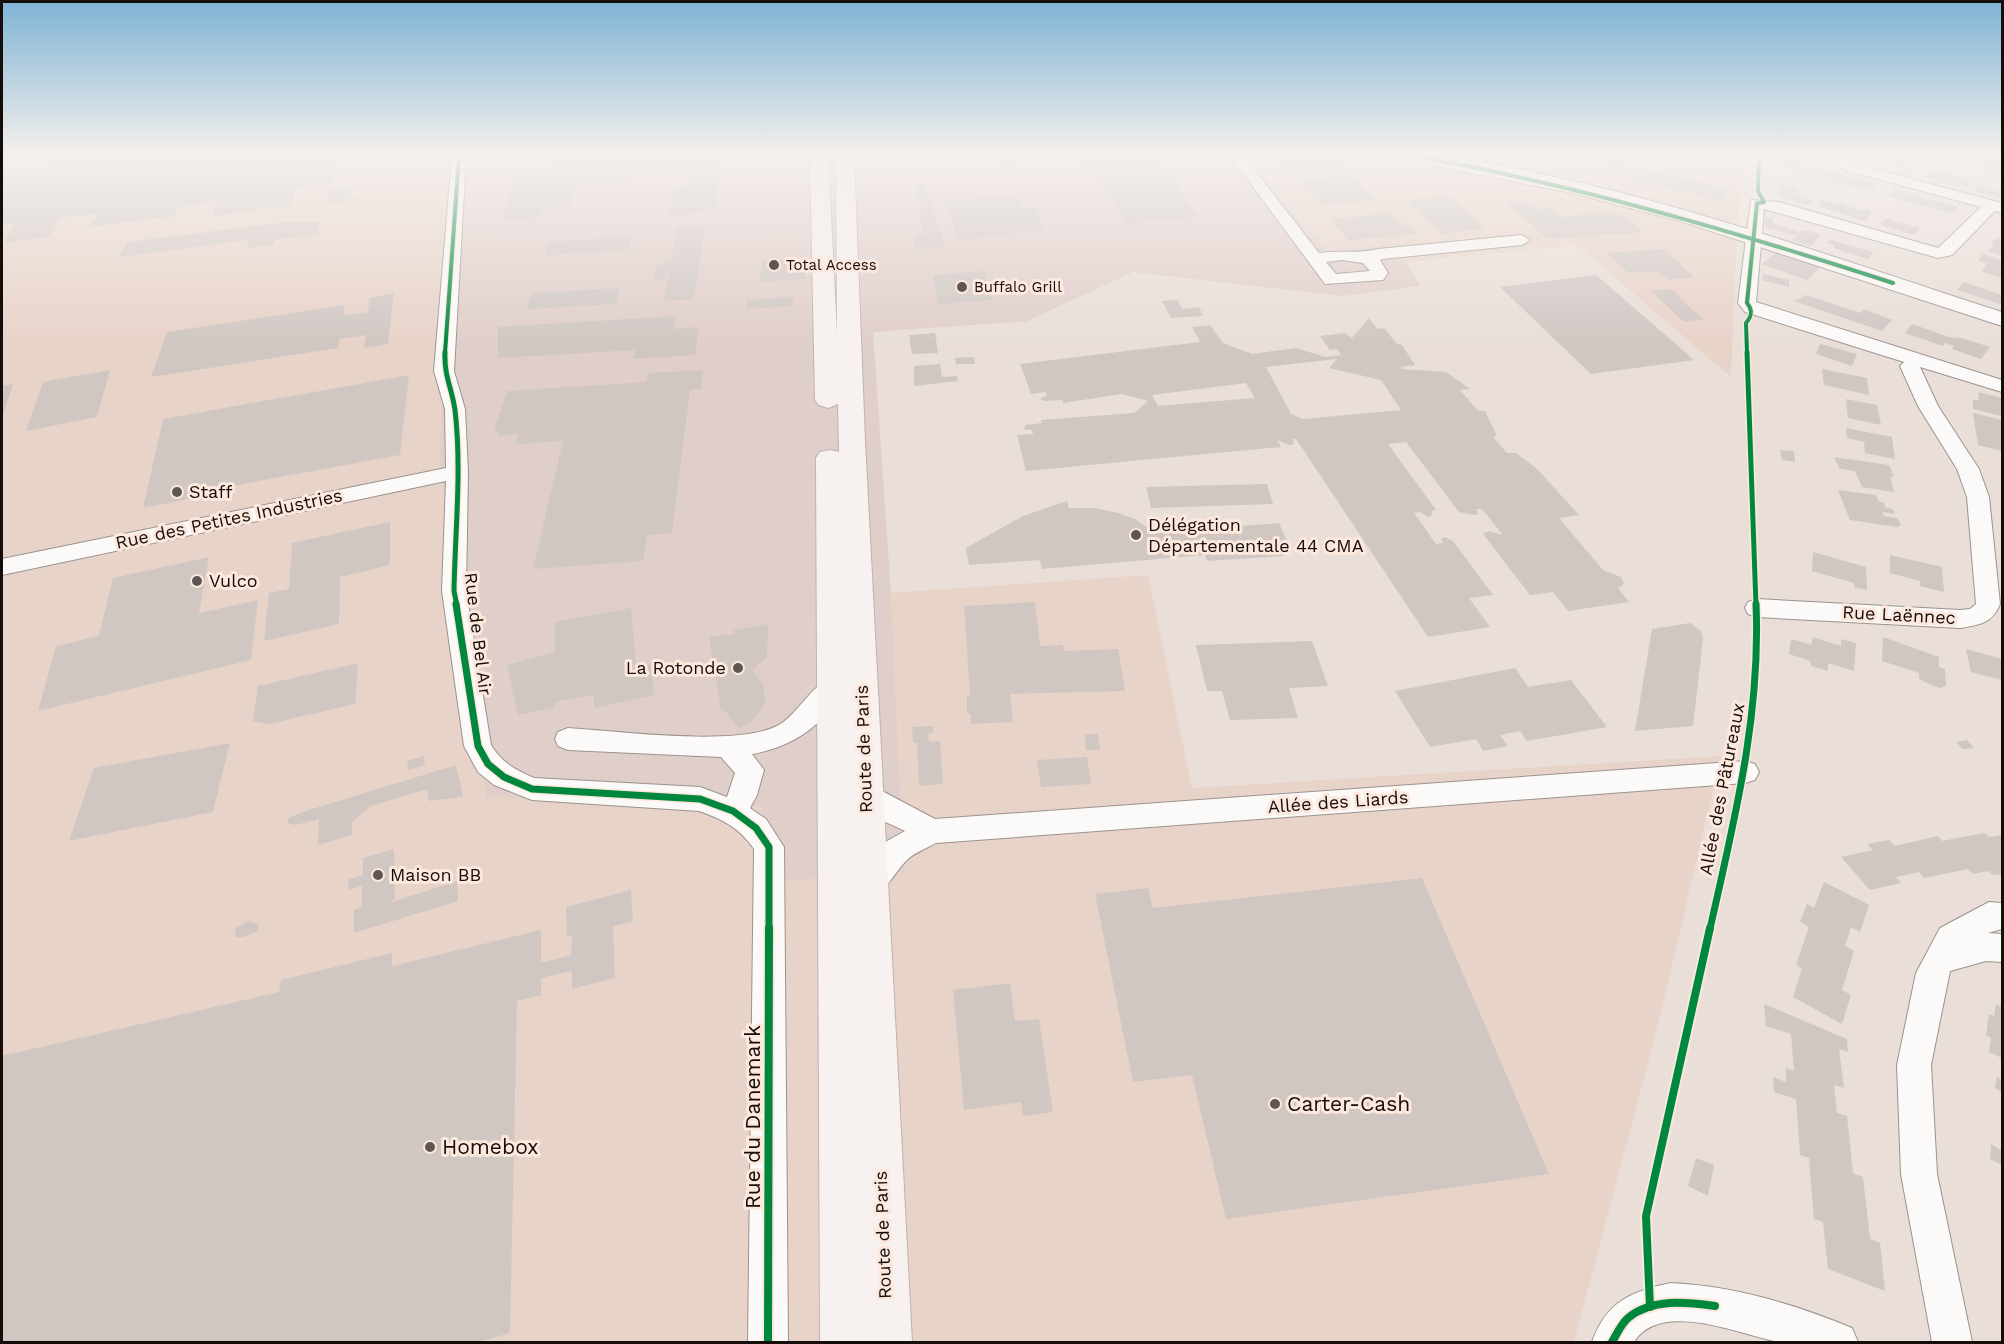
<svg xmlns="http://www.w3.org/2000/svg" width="2004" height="1344" viewBox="0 0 2004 1344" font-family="'Work Sans',sans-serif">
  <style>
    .commercial { fill: #e0ceca }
    .built { fill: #e8d3c9 }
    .building { fill: #d0c7c3; fill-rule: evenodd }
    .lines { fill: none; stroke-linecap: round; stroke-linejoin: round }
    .minor-casing { stroke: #9b938f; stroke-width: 2 }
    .tertiary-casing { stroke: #9b938f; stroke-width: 2 }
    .primary-casing { stroke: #bfb2ae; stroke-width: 2 }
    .minor { fill: #fcfaf9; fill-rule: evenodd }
    .tertiary { fill: #fcfaf9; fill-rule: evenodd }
    .primary { fill: #f7f2f0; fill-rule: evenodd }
    .cycleway-far3-casing { stroke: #fde8de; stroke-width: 6 }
    .cycleway-far2-casing { stroke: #fde8de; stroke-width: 8 }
    .cycleway-far1-casing { stroke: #fde8de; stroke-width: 10 }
    .cycleway-casing { stroke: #fde8de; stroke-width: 12 }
    .cycleway-far3 { stroke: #00873e; stroke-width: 4 }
    .cycleway-far2 { stroke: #00873e; stroke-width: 5 }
    .cycleway-far1 { stroke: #00873e; stroke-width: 7 }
    .cycleway { stroke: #00873e; stroke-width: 8 }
    .poi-dot { fill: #5f5652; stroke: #fde8de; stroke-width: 2 }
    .labels { text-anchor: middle; stroke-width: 6; stroke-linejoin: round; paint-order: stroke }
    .far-poi-label { font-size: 15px; fill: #140d0a; stroke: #fde8de; text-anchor: start }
    .poi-label { font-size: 18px; fill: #140d0a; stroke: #fde8de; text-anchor: start }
    .street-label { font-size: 18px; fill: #140d0a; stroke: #fde8de }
    .near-poi-label { font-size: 21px; fill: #140d0a; stroke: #fde8de; text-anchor: start }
    .near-street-label { font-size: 21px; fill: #140d0a; stroke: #fde8de }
  </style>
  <rect width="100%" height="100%" fill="#e9ded8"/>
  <path class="commercial" d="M453,156H1246L1328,250L1393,244L1421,286L1342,296L1133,272L1027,321L873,332L891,593L904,872L759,883L763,807L486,797L439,458Z"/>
  <g class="built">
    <path d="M2,156H453L439,458L486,797L763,807L759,883L904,872L891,593L1148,575L1192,788L1721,756L1658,1025L1574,1342H2Z"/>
    <path d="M1246,156H1744L1737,222L1731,377L1577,245L1405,262L1393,244L1328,250Z"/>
  </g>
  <g class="building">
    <path d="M55,156H339L333,183L296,188L292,205L213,216L217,201L177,208L174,216L90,227L98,213L59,218L48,237L4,243L15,223L2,225V163H8L5,168L51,163Z"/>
    <path d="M537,156H556L554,162H534Z"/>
    <path d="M558,156H722L714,211L669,214L673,188L687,187L689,175L578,181L568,210L541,211L538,218L501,219L517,176L551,175Z"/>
    <path d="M995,156H1052L1055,163L999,167Z"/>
    <path d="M1157,156H1201L1161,160L1198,217L1127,223L1094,166L1081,167L1078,162Z"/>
    <path d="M1885,156L1903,157L1899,161L1915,165L1910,171L1877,164Z"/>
    <path d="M1983,157L2002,162V174L1977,167Z"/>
    <path d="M1304,158L1308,164L1341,162L1348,169L1281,174L1272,163Z"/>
    <path d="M1786,158L1810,165L1802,173L1781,165Z"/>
    <path d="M1603,159L1700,182L1727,190L1721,201L1618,177L1599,171L1605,163L1601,162Z"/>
    <path d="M1818,167L1855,178L1877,184L1870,191L1810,174Z"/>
    <path d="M1933,169L1951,174L1972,182L1967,187H1961L1926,177Z"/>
    <path d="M1353,175L1376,201L1320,205L1299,180Z"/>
    <path d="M923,182L945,247L916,250L913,235L923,234L915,183Z"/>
    <path d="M1979,184L1998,192L2002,189V198L1974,191Z"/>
    <path d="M1779,185L1797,187V194L1813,200L1808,205L1779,196Z"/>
    <path d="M352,186L350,196L355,197L354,201L326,203L329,189Z"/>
    <path d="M1895,189L1917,196L1958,207L1952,214L1888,196Z"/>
    <path d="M1016,195L1022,209L1035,208L1044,229L958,240L945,202Z"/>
    <path d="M1450,196L1485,228L1441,234L1407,200Z"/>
    <path d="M1823,200L1837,204L1839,202L1860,211L1865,208L1872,211L1866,222L1818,206Z"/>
    <path d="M1525,201L1535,210L1552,208L1563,217L1609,212L1622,215L1643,232L1548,239L1507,203Z"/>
    <path d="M1392,213L1404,227L1410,226L1417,234L1348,240L1331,219Z"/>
    <path d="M1765,217L1773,219V223L1799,232L1806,230L1821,235L1811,246L1792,240L1797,236L1765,227Z"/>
    <path d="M1886,218L1895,221L1920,228L1914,235L1880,225Z"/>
    <path d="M320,221L318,234L275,240L274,244L247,248L249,240L119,257L127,242L279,223Z"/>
    <path d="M705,226L694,299L664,301L669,273H665L664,279H654L656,266H662L663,261H671L677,228Z"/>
    <path d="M632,237L629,250L545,255L549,242Z"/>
    <path d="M1999,238L2002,239V256L1988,251L1994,244L1991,243L1993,240Z"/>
    <path d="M1830,239L1838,242L1874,252L1868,259L1833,248L1835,246L1827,243Z"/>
    <path d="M1664,249L1694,277L1668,280L1657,271L1628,273L1607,253Z"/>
    <path d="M1777,252L1821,267L1807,280L1762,264Z"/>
    <path d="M1983,254L2002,260V278L1982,272L1987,263L1978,261Z"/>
    <path d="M805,259V279L760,282L762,261Z"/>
    <path d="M985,271L992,300L938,304L933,275Z"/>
    <path d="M1763,274L1789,280V287L1762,280Z"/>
    <path d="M1596,275L1639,312L1694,360L1591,374L1500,287Z"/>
    <path d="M1964,282L2002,295V300L2000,304L1957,290Z"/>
    <path d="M620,288L616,304L527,309L532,293Z"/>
    <path d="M1671,289L1681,297H1679L1685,302H1683L1704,319L1684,322L1651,291Z"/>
    <path d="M394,293L388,344L364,348L366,335L340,339L338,348L151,377L167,332L345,305L343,316L368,312L370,298Z"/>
    <path d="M1807,295L1860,313L1864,309L1892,320L1882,331L1794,301Z"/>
    <path d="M793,297V306L746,309L747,300Z"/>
    <path d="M1177,300L1183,309L1199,307L1203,316L1171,318L1162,301Z"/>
    <path d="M676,316L674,329L699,327L695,355L633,359L635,350L498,358V327Z"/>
    <path d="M1369,318L1377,329L1384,328L1397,344L1402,345L1415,365L1401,367L1402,369L1446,372L1470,389L1460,390L1478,411H1485L1497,436L1493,437L1507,453H1516L1536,468L1579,515L1559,518L1603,570L1621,577L1624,584L1618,588L1629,602L1568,611L1553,592L1530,595L1483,534L1489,531L1503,535L1482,509H1476L1478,514L1475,515L1459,512L1406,442L1388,444L1436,510L1431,511L1432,515L1429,517L1420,512L1414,513L1436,544L1443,543L1441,539L1445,537L1453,541L1493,595L1469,598L1490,627L1428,637L1296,439H1293L1294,444L1289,445L1277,440L1281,447L1026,471L1017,435L1033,434L1032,430L1024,429L1026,425L1042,423L1041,420L1134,413L1148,401L1122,394L1063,403L1062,400L1044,401L1040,398L1047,396L1046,392L1031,394L1020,364L1200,342L1192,327L1210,325L1223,343L1252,354L1296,348L1325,357L1341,355L1337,349L1330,350L1320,336L1345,333L1352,338ZM1337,359L1329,368L1381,380L1401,410L1303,419L1291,414L1266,367ZM1246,383L1255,398L1158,406L1152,395Z"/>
    <path d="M1912,324L1949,337L1961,338L1990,347L1981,359L1952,349L1954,346L1945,343L1943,346L1905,333Z"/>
    <path d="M935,333L938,353L912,354L909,335Z"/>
    <path d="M1820,344L1857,354L1852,366L1816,354Z"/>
    <path d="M974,357L975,364H956L955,358Z"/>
    <path d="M940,364L942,377L957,376L958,381L914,386V366Z"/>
    <path d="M1822,369L1867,378L1869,395L1824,385Z"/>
    <path d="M110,370L97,417L26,431L43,382Z"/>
    <path d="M703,370L701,389L690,390L672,533L647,535L643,561L533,569L563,441L516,444L518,434L498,436L499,431H494L507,391L646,382L648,373Z"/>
    <path d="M409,375L400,455L204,491V496L143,508L163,419Z"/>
    <path d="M13,384L2,418V386Z"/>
    <path d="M1978,392L2002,398V416L1973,409V399L1979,401Z"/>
    <path d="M1846,399L1877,405L1881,425L1848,418Z"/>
    <path d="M1973,413L2002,420V451L1978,445Z"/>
    <path d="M1846,428L1892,437L1895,459L1865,453L1864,442L1847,438Z"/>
    <path d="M1780,450L1794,451L1795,462L1782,460Z"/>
    <path d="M1834,457L1889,465L1894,477L1890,476L1894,492L1862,487L1855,471L1840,469Z"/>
    <path d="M1267,484L1273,504L1151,508L1146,487Z"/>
    <path d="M1838,490L1876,495L1879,502H1883L1886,508L1892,509L1895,514L1882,512L1884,516L1897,518L1901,525L1897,527L1850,520Z"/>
    <path d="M1067,501L1069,508H1095L1118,513L1135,519L1156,533L1279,523L1290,548L1280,549L1284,556L1207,561L1205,555L1042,569L1040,560L969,565L966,548L1023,516Z"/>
    <path d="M390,522V565L340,577L339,624L264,641L269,593L289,589L292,543Z"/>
    <path d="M1813,552L1866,567L1867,590L1854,587V583L1812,571Z"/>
    <path d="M1890,555L1942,567L1944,592L1920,586V581L1890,573Z"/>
    <path d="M209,557L199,613L258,600L251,660L38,711L56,646L99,636L113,578Z"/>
    <path d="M1035,602L1040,646L1063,645L1064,651L1118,649L1125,691L1010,694L1013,722L971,724V715L967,712V697L970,694L964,606Z"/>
    <path d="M631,608L636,667L651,664L654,695L594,708V695L555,702V707L518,715L507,665L555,652V622Z"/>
    <path d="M1690,623L1701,631L1703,639L1693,726L1635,731L1652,629Z"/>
    <path d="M768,624L767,657L752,670L764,685L765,704L755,718L740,729L725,711H721L709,636L733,635L734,630Z"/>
    <path d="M1813,637L1841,646V639L1856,643L1854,671L1828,663V671L1811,666L1810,661L1789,654L1791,639L1811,645Z"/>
    <path d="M1883,637L1939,657V667L1945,669L1946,686L1940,688L1924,682L1919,678V673L1882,661Z"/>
    <path d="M1312,641L1328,686L1289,688L1298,718L1230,720L1222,691H1207L1196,645Z"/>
    <path d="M1966,649L2002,659V680L1971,672Z"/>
    <path d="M358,663L355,704L269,724L253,721L258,686Z"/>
    <path d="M1515,668L1528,687L1571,680L1607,727L1527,741L1520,731L1500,735L1508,746L1483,751L1476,739L1430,747L1395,691Z"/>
    <path d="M933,726V733H928L929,742L940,741L943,784L919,786L917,743H913L912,727Z"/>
    <path d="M1085,734H1098L1100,750H1086Z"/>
    <path d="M1967,740L1974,748L1963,749L1956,742Z"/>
    <path d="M230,743L213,812L69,841L94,768Z"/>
    <path d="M424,756L425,765L409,770L407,761Z"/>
    <path d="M1087,757L1091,784L1041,787L1037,760Z"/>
    <path d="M456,765L463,797L429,801L427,789L371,806L352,822V835L318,845L319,819L295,825L287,823L289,818L299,813Z"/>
    <path d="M1984,833L1989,837L2002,835V874L1993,875L1988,871L1973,874L1968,869L1924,878L1919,872L1896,877L1901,883L1870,890L1841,857L1873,850L1867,844L1889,840L1895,846L1938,836L1942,841Z"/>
    <path d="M394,849L395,897L392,902L457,881L458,901L354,933V910L362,907V886L348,890L349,879L363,875V858Z"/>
    <path d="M1422,878L1549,1174L1226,1219L1192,1075L1133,1082L1095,894L1148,888L1153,908Z"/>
    <path d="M1824,882L1869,905L1860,932L1851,927L1845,946L1854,951L1842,990L1851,995L1842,1024L1793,997L1802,968L1796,965L1809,927L1800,922L1807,904L1814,908Z"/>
    <path d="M631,890L633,922L613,926L615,978L572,989V971L541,978V995L517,1001L510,1333L479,1342H2V1056L279,992L281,980L392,953V966L541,930V963L571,955L572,936L567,937L566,907Z"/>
    <path d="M248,921L259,924L258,931L244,937H235L236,928Z"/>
    <path d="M1010,983L1015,1021L1039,1019L1053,1112L1023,1116L1021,1102L964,1110L953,990Z"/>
    <path d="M1764,1004L1847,1039L1848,1052L1839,1049L1844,1088L1834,1085L1837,1113L1847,1116L1853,1173L1863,1177L1870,1239L1880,1243L1885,1291L1828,1269L1823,1222L1814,1219L1809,1158L1800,1155L1796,1099L1774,1092L1773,1077L1786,1082V1068L1794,1071L1791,1034L1766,1026Z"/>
    <path d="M1996,1004L2002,1007V1058L1989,1052L1991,1038L1986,1035L1989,1014L1994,1016Z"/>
    <path d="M1997,1077L2002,1080V1092L1995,1088Z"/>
    <path d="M1991,1144L2002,1151V1165L1990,1159Z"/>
    <path d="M1696,1158L1714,1165L1708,1196L1688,1186Z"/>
  </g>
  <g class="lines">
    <defs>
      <g id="minor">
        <path d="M452,156H466L454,371L465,409L468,472L466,591L491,745C502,763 516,770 534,778L700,787L727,797L735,773L721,757L568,750L558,746L555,739L558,732L568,728C619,731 734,747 777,726C800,715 817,671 843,679L847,686C826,723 794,747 752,754L764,770L757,795L750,808L766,819L784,847L788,1342H748L754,849C740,828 722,819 699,811L532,800L494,785L478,772L464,746L442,591L446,481L2,575V559L446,468L445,409L434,371Z"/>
        <path d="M1230,156H1244L1319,253C1339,250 1360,254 1378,249L1522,235L1530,240L1522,245L1382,259L1380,260L1388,273L1383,280L1325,284ZM1342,260L1363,263L1370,271L1336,274L1326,262Z"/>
        <path d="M1835,156H1849L1848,161L1855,164L2002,203V213L1995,211L1952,255L1938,258L1764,209L1756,302L2002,380V392L1920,367L1938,406L1979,469L1989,497L2000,604C1993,623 1979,625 1960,628L1757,617L1748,614L1745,608L1748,602L1757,599L1960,610L1970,609L1976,604L1967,497L1957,469L1918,406L1900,366L1904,362L1745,312L1738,303L1751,200L1779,202L1938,248L1981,207L1845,170L1833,163Z"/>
        <path d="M1745,761L1755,764L1759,772L1755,780L1745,783L936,843C927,848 914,853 907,860C891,875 885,901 859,892L855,883L887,841L905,831C886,822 861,813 851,793L855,785L865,782L935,819Z"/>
        <path d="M1989,902L2002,903V929L1988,933L2002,934V962L1986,961L1950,971L1931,1065L1937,1174L1972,1342H1932L1901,1174L1897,1065L1916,973L1940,928Z"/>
        <path d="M1671,1283C1733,1286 1795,1304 1852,1328L1858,1342C1837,1344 1799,1344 1779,1342C1741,1335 1661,1299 1634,1342H1592C1606,1302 1631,1291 1671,1283Z"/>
      </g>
      <path id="tertiary" d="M1407,156C1469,156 1529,171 1590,185C1730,219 1865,268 2002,312V326L1680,221L1572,193L1416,162Z"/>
      <path id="primary" d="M810,156H828L837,334L836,156H854L865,441L912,1342H820L816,458L820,452L830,450L839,452L838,404L828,408L819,405L815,400Z"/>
    </defs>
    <use href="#minor" class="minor-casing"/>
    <use href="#tertiary" class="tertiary-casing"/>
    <use href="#primary" class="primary-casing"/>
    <use href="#minor" class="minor"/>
    <use href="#tertiary" class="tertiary"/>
    <use href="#primary" class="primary"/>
    <defs>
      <g id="cycleway-far3">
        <path d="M1416,156C1579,186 1736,232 1893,283"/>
        <path d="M445,353L459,156"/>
        <path d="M1747,353L1746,323C1752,316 1753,310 1747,303L1757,203L1764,202L1758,191L1759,156"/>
      </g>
      <g id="cycleway-far2">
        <path d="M445,352C444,377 452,388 455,410C462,469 455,532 454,591L457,606"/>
        <path d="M1747,352L1756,606"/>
      </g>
      <g id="cycleway-far1">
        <path d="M456,604L478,746L488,764L504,777L532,789L700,799L733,811L756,828L769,847V929"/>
        <path d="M1710,929C1734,821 1761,716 1756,604"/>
      </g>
      <g id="cycleway">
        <path d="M1650,1307L1646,1216L1710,928"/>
        <path d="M768,1342L769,928"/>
        <path d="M1612,1342C1617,1334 1621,1324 1628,1318C1652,1298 1686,1302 1715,1306"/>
      </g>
    </defs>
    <use href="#cycleway-far3" class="cycleway-far3-casing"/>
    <use href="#cycleway-far2" class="cycleway-far2-casing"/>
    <use href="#cycleway-far1" class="cycleway-far1-casing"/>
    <use href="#cycleway" class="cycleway-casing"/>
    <use href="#cycleway-far3" class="cycleway-far3"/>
    <use href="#cycleway-far2" class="cycleway-far2"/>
    <use href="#cycleway-far1" class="cycleway-far1"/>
    <use href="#cycleway" class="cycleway"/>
  </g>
  <linearGradient id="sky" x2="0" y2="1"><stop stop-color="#7eb3d4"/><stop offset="0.45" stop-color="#f5f0ed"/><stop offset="1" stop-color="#f5f0ed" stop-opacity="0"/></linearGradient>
  <rect width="2004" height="344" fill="url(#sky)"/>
  <g class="poi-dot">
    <circle cx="774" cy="265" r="6"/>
    <circle cx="962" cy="287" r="6"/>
    <circle cx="177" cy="492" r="6"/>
    <circle cx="1136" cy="535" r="6"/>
    <circle cx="197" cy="581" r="6"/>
    <circle cx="738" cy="668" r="6"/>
    <circle cx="378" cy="875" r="6"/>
    <circle cx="1275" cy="1104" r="6"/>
    <circle cx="430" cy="1147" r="6"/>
  </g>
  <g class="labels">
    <g class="far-poi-label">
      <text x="786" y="270">Total Access</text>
      <text x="974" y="292">Buffalo Grill</text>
    </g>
    <g class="poi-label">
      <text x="189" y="498">Staff</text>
      <text x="1148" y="531">Délégation<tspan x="1148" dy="21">Départementale 44 CMA</tspan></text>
      <text x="209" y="587">Vulco</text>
      <text x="726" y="674" text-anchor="end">La Rotonde</text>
      <text x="390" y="881">Maison BB</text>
    </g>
    <g class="street-label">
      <text transform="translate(229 519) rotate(-12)" y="6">Rue des Petites Industries</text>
      <text transform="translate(1899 615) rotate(3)" y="6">Rue Laënnec</text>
      <text transform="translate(478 634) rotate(83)" y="6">Rue de Bel Air</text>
      <text transform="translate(864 749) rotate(-92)" y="6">Route de Paris</text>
      <text transform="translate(1722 789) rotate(-79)" y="6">Allée des Pâtureaux</text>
      <text transform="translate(1338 802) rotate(-4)" y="6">Allée des Liards</text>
      <text transform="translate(883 1235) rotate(-92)" y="6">Route de Paris</text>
    </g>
    <g class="near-poi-label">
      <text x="1287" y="1111">Carter-Cash</text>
      <text x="442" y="1154">Homebox</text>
    </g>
    <g class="near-street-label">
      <text transform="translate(753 1117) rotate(-90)" y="7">Rue du Danemark</text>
    </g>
  </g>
  <rect width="2004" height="1344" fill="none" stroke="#140d0a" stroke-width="6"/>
</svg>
